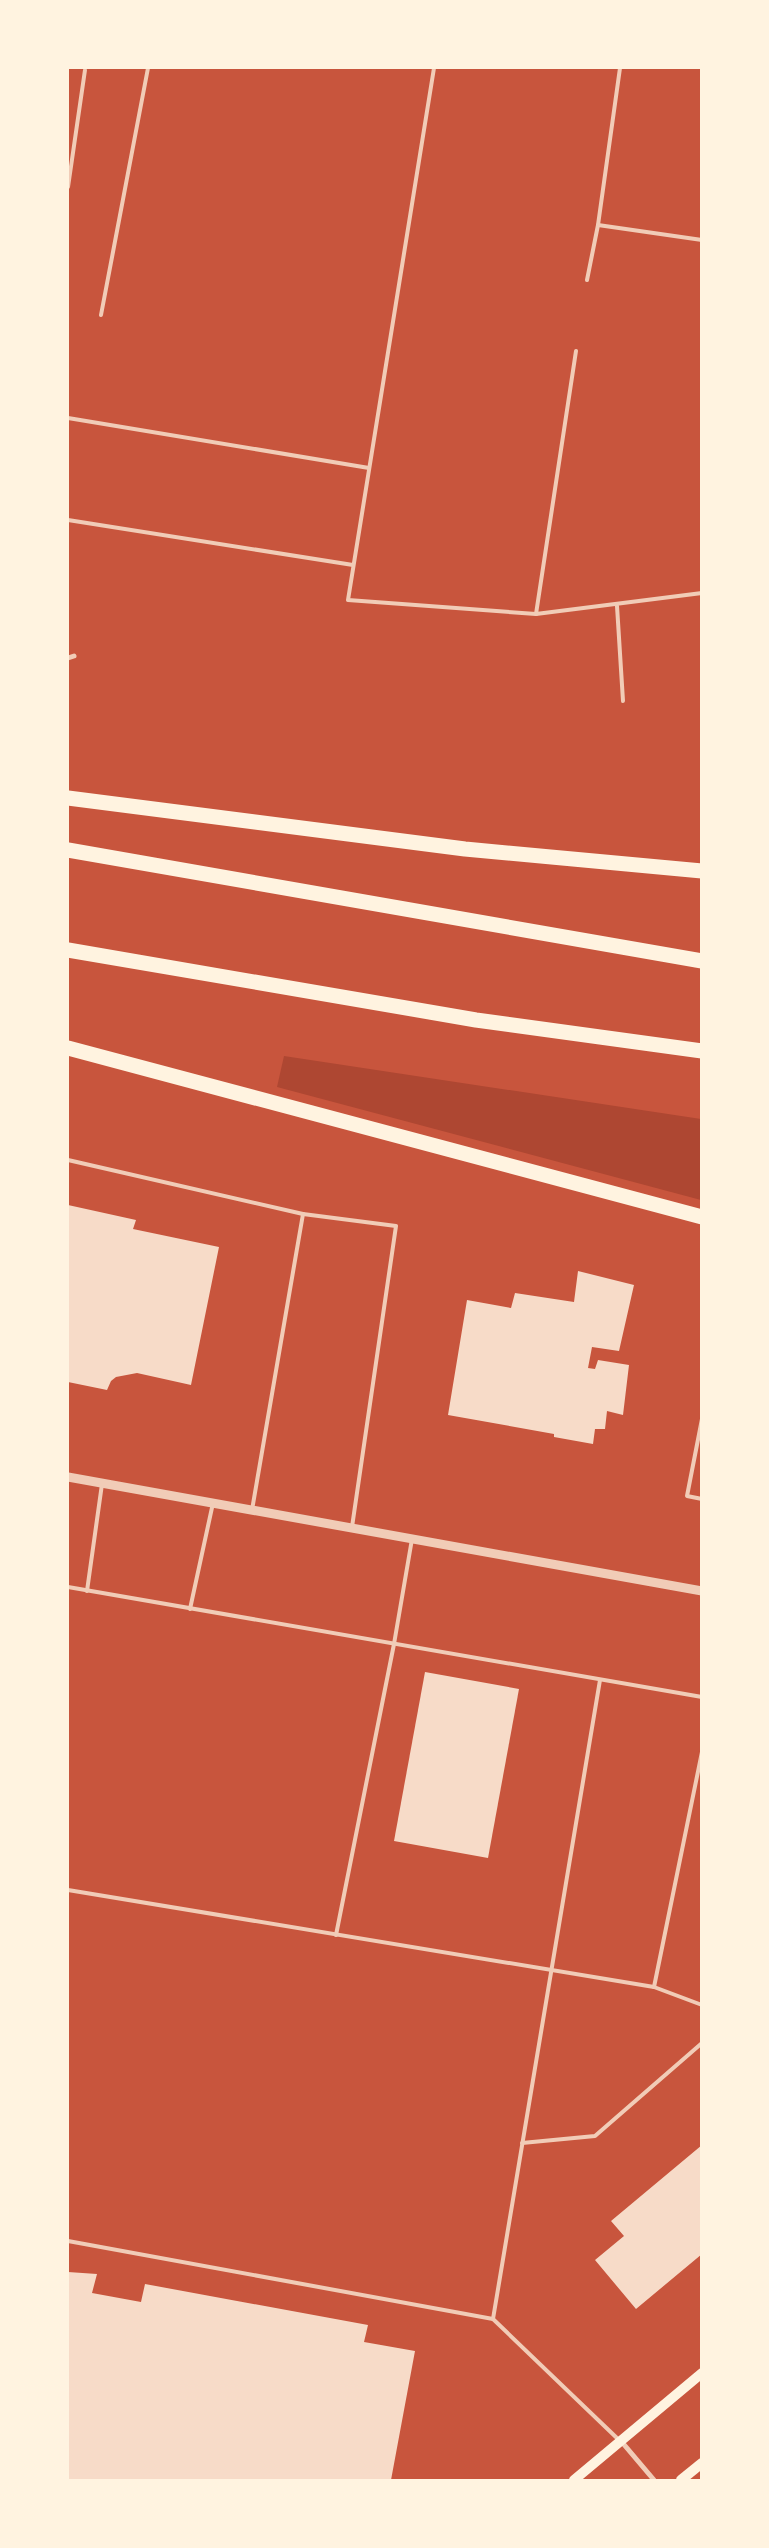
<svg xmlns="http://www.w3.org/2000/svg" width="769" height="2548" viewBox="0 0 769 2548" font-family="'Nunito Sans',sans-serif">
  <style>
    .green { fill: #ae4732 }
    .building { fill: #f7dbc8 }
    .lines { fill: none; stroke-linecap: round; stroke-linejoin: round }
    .service { stroke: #f1ccb7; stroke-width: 4 }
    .minor { stroke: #f1ccb7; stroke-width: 5 }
    .tertiary { stroke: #f1ccb7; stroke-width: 9 }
    .secondary { stroke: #fff3e0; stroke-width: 10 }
    .motorway { stroke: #fff3e0; stroke-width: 15 }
  </style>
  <rect width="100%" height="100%" fill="#c8553d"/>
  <path class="green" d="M284,1056L701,1119V1200L277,1087Z"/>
  <g class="building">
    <path d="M68,1205L136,1220L133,1229L219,1247L191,1385L137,1373L116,1377L111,1381L107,1390L68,1382Z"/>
    <path d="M578,1271L634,1285L619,1351L592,1347L588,1368L595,1369L598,1360L629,1365L623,1415L607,1411L605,1429H595L593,1444L554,1437V1434L448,1415L467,1300L511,1308L515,1293L574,1302Z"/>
    <path d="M425,1672L519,1689L488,1858L394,1841Z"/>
    <path d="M702,2145V2254L636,2309L595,2260L624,2236L611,2221Z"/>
    <path d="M68,2272L97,2274L92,2293L141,2302L145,2284L368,2325L364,2342L415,2351L391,2480H68Z"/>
  </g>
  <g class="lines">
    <g class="service">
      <path d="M434,68L348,600L536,614"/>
      <path d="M68,187L85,70"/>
      <path d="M598,225L702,240"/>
      <path d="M587,280L598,225L620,68"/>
      <path d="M101,315L148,68"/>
      <path d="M576,351L536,614L702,593"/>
      <path d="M68,418L369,468"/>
      <path d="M68,520L353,565"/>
      <path d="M617,606L623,701"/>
      <path d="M68,1160L303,1214"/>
      <path d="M702,1419L687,1496L702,1499"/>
      <path d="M252,1510L303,1214L396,1226L352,1527"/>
      <path d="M68,1587L702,1697"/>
      <path d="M87,1591L102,1484"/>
      <path d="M190,1609L213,1503"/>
      <path d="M68,1890L654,1987L702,2005"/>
      <path d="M336,1935L394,1644L412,1539"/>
      <path d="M654,1987L702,1752"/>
      <path d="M522,2143L595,2136L702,2043"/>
      <path d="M68,2241L493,2319L619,2440"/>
      <path d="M493,2319L600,1680"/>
    </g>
    <g class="minor">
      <path d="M68,658L74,656"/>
      <path d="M621,2441L654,2480"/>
    </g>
    <path class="tertiary" d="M68,1477L702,1591"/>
    <g class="secondary">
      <path d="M574,2480L702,2373"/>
      <path d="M681,2480L702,2463"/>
    </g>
    <g class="motorway">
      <path d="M68,798L465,849L702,871"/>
      <path d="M68,850L702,961"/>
      <path d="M68,950L476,1020L702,1051"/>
      <path d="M68,1048L702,1217"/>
    </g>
  </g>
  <rect width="769" height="2548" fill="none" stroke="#fff3e0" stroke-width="138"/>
</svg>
